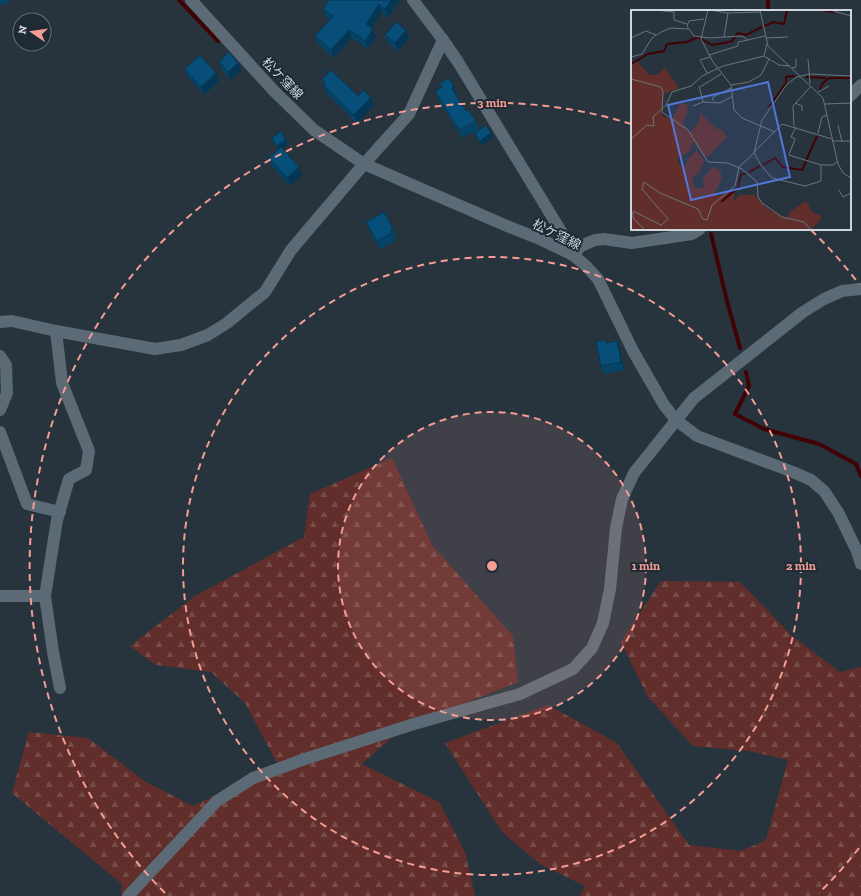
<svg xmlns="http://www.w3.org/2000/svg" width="861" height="896" viewBox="0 0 861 896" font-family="'Zilla Slab','Noto Sans JP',serif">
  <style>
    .forest { fill: url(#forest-firs) }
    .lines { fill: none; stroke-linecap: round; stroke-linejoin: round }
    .stream { stroke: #400204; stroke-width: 4 }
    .street { stroke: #5b6a75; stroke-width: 12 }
    .secondary { stroke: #5b6a75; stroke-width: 12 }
    .wall { fill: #064467 }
    .shaded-wall { fill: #053754 }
    .building { fill: #074f78; stroke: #053754 }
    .ring { fill: none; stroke: #f59c93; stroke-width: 2; stroke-dasharray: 7 5 }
    .labels { text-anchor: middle; stroke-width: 4; stroke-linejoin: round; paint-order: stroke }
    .street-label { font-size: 13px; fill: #ced6dc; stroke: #1e2a34 }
    .inset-river { fill: none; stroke: #400204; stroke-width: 2 }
    .inset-road { fill: none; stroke: #6a757d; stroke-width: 1 }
    .view { fill: #5277d9; fill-opacity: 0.15; stroke: #5277d9; stroke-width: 2 }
    .inset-edge { fill: none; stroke: #ced6dc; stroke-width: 2 }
    .centre { fill: #f59c93; stroke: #1e2a34; stroke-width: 2 }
    .ring-label { font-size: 12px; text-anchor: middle; font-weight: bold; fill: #f59c93; stroke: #1e2a34; stroke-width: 4; stroke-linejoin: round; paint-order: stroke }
  </style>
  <defs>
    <pattern id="forest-firs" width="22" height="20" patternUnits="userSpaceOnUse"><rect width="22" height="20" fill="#612e2b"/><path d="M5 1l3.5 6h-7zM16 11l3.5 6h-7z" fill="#764c49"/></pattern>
  </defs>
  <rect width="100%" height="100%" fill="#27343e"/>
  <g class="forest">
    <path d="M392,458L432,545L513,636L518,682L402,728L362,764L439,802L465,852L475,896H121L122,884L12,793L29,732L88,738L146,782L193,806L278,765L245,703L211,672L156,665L130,646L195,596L304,537L310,494Z"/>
    <path d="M661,581L740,582L792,636L840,672L861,667V896H580L585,886L540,864L502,832L445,743L548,705L617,743L689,845L741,851L766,840L788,760L749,751L693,746L648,697L621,642Z"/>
  </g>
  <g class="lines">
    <g class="stream">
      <path d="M179,0L218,41"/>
      <path d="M768,11V0"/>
      <path d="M711,234L727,301L740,348"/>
      <path d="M746,372L749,386L735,414L764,429L819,444L856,464L861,476"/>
    </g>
    <g class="street">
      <path d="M413,0L443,40L458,62L562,233L573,255L581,246L595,240L604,239L632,243L692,234L700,229"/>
      <path d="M850,96L861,85"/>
      <path d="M0,322L12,321L56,331L155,349L181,345L208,335L227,323L265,292L291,250L364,164L409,114L443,40"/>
      <path d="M56,331L62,383L89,451L86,470L69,479L57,520L45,596L53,652L60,688"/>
      <path d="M0,356L6,365L7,393L0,410"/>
      <path d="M0,432L27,504L60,512"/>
      <path d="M0,596H45"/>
    </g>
    <g class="secondary">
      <path d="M191,0L274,91L314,130L364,164L507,226L542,240L573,255L585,265L598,279L633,351L664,405L676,420L697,436L793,472L811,480L824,491L838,512L857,551L861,564"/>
      <path d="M128,896L217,801L253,778L302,760L414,724L520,694L573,669L592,648L603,623L610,589L616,528L622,499L634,473L694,398L803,312L824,299L842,291L861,289"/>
    </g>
  </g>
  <g class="wall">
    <path d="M0,0H11L0,6Z"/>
    <path d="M329,0H400L388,17L382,12L372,28L376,37L368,49L352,38L334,58L318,44L315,36L330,19L326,17L323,9Z"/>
    <path d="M385,35L409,38L398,51L388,43Z"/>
    <path d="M219,62L238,63L241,71L231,80L222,70Z"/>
    <path d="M185,69L219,81L204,95L188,77Z"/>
    <path d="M322,79L358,96L374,105L357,123L327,94Z"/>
    <path d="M439,84L457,95H456L460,102L466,111L476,121L479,129L462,138L438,99L435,91L441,88Z"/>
    <path d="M475,133L493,138L482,145L476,137Z"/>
    <path d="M272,138L288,144L282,148L302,175L290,186L272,166L269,158L279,149L273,142Z"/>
    <path d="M366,222L393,228L396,236L394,238L395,241L380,249L369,230Z"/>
    <path d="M617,341L620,349L624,370L603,374L601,366L606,343Z"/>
  </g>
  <g class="shaded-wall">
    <path d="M391,0H400L388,17L385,9Z"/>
    <path d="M379,4L382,12L369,32L366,24Z"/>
    <path d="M373,29L376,37L368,49L365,41Z"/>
    <path d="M349,30L352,38L334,58L331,50Z"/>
    <path d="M406,30L409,38L398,51L395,43Z"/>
    <path d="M238,63L241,71L231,80L228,72Z"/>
    <path d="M216,73L219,81L204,95L201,87Z"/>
    <path d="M454,86L457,95L455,96L452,88Z"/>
    <path d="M371,97L374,105L357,123L354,115Z"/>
    <path d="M491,133L493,138L482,145L480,141Z"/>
    <path d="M286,140L288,144L279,150L277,146Z"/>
    <path d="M299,167L302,175L290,186L287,178Z"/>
    <path d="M617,341L620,349L624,370L621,362Z"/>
  </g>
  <g class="building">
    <path d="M329,0H391L385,9L379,4L366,24L373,29L365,41L349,30L331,50L315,36L333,16L323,9Z"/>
    <path d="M396,22L406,30L395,43L385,35Z"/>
    <path d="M229,52L238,63L228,72L219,62Z"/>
    <path d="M200,55L216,73L201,87L185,69Z"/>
    <path d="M331,70L358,96L363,90L371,97L354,115L324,86L326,84L322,79Z"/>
    <path d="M449,78L454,86L452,88L460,102L466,111L468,110L476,121L459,130L435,91L442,87L439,84Z"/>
    <path d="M486,125L491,133L480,141L475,133Z"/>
    <path d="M281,131L286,140L277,146L272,138Z"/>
    <path d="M281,147L299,167L287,178L269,158Z"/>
    <path d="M384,212L393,228L390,230L392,233L377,241L366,222Z"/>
    <path d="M605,340L606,343L617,341L621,362L601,366L596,342Z"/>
  </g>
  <circle cx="492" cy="566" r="154" fill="#f59c93" fill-opacity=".12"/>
  <g class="ring">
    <circle cx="492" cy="566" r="154"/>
    <circle cx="492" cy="566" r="309"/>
    <path d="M859 848A463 463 0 0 1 819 893M165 893A463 463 0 0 1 631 124M811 230A463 463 0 0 1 859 284"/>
  </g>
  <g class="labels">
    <g class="street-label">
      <text transform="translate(283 78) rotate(46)" y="5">松ケ窪線</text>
      <text transform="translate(557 234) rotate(26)" y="5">松ケ窪線</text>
    </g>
  </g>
  <g transform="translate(631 10)">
    <rect width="220" height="220" fill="#27343e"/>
    <path d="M7,52L18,65H26L34,58L48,78L33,84L30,101L32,107L42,108L49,93L56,94L57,100L52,114L59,122L68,112L69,103L85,119H90L96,127L79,145L74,147L62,131L59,141L48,148L47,153L53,159L57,149L66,140L73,150L70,159L61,170L63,178H73L72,168L82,157L89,160L91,169L84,182L86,186L103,181V191L109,185H124L135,198L155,208L160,201L175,191L182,203L189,205L190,209L180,220H0V53Z" fill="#612e2b"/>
    <path class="inset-river" d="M189,0L204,2M133,16L143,12L153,14L156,0M56,32L67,27L81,35L93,33L101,31L107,23L115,25L131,17M0,54L17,44L33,41L36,34L56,32M175,67L195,68M189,80L191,74L198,68H220M138,97L155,73V67L164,66M132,155L144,148L152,157L171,160L186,126M118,162L129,156M90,192L107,178L110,164H115"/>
    <path class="inset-road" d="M24,0L43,2V10L56,14M77,0L70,29L82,52L100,75L103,100L111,108L144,122M78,0L97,3L129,2M129,0L137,36L192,88L207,154L212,163L220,168M199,0L220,6M73,9L58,11L56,16L63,26L78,28L111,26L117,30L134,26M93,27L97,3M0,28L15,21L25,25M135,28L157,27M78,45L107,36V32L117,30M133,46L136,34M0,47L11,44L21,28L30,22L40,18L57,19M177,49L179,74M161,58L165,57V49M76,63L69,50L79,47M0,69L30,77L32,82L31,102L57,120L77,152L97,153L111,159L126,172L127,187L131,193L151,207L173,212L180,220M100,75L118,72L130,65L138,49M68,76L72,92M69,77L90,64M187,82L198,76M82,91V87L100,78M164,93L171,96V101M194,94L220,93M62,96L72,92L89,93L102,86M207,115L211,132M163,116L162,96L180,76M165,117L160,127L164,129L158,145L190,155H202L206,152M187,123L191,107L196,105M0,129L16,115L23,116L22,107L35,95L41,82L60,76L71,66L92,56L133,46L148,55L159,56M201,131H220M123,142L129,154L141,168L174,176L190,171V155M123,142L151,114L201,129M208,180L212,187L220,183M14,220L2,208V201L30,215L37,209L11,179L13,172L29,183L67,199L72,209L76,210L81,195L104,176L108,157L123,143L131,110L156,74L166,67L178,64L220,66"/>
    <path class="view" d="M137,72L159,167L60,190L37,95Z"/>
    <rect width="220" height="220" class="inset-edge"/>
  </g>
  <circle cx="492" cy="566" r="6" class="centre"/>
  <g class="ring-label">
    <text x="492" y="107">3 min</text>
    <text x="646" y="570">1 min</text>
    <text x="801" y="570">2 min</text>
  </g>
  <g transform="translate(32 32) rotate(283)"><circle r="19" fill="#1e2a34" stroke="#646f77"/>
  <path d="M0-3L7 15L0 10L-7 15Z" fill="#f59c93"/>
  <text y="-6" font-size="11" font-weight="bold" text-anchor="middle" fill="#ced6dc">N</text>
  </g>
</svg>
